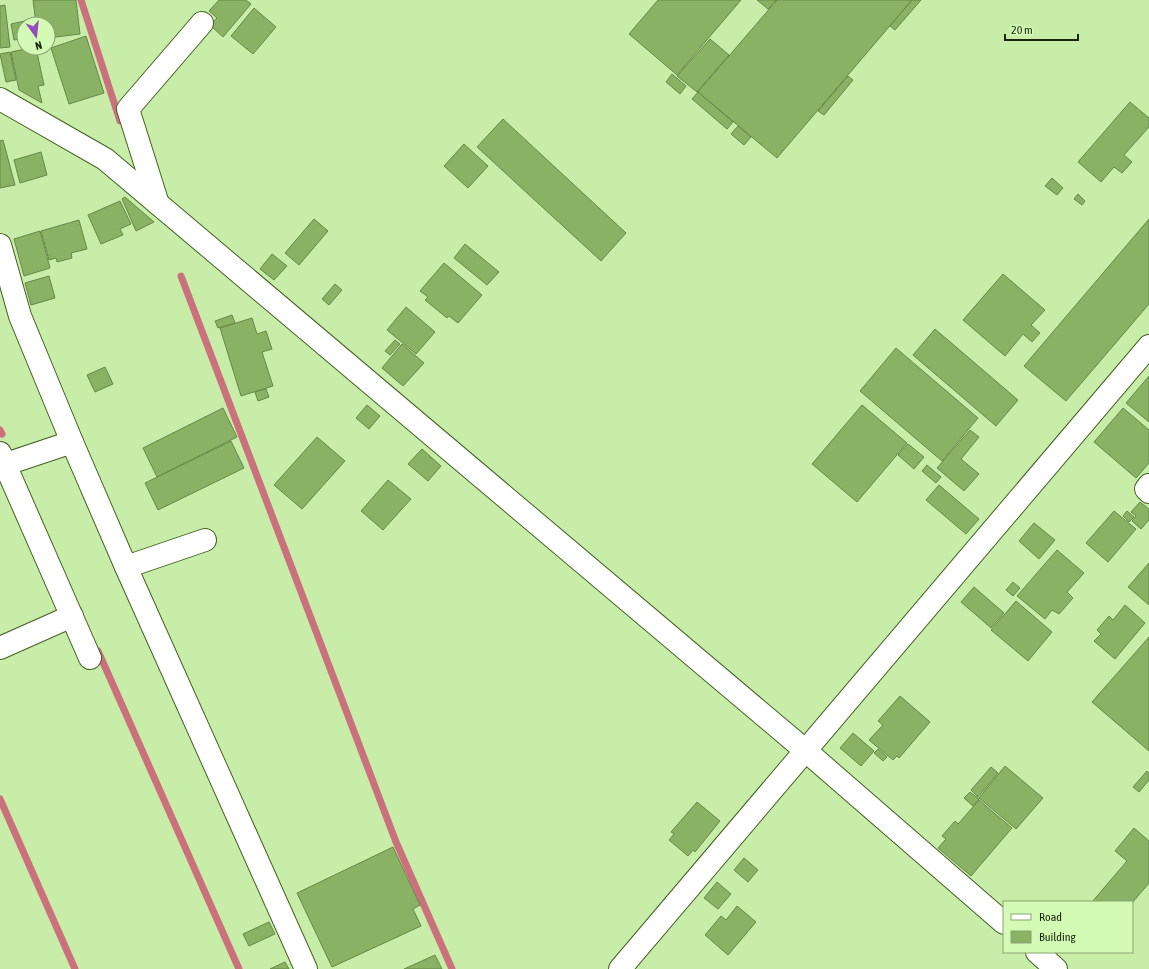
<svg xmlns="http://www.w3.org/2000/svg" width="1149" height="969" viewBox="0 0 1149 969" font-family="'Asap Condensed',sans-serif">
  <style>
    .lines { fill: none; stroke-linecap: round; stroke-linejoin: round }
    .stream { stroke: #cb707d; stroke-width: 7 }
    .building { fill: #89b265; stroke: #668848 }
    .minor-casing { stroke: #426222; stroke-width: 24 }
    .minor { stroke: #fff; stroke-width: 22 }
  </style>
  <rect width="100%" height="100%" fill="#c7eda8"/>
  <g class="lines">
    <g class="stream">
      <path d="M81,0L120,121"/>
      <path d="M181,276L396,842L452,969"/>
      <path d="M0,430L2,434"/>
      <path d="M98,651L239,969"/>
      <path d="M0,799L75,969"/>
    </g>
  </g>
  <g class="building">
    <path d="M33,0H76L80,34L48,38V24H36Z"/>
    <path d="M219,0H246L251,4L223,37L210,25L217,18L209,11Z"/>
    <path d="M658,0H741L677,75L629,34Z"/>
    <path d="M757,0H776L768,9Z"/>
    <path d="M777,0H912L777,158L698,92Z"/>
    <path d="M912,0H921L895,30L890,26Z"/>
    <path d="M5,5L10,47L0,48V6Z"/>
    <path d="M254,8L276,27L253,54L231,36Z"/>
    <path d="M25,21V24H24V41L21,42L20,39L14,40L11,24Z"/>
    <path d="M86,36L104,93L69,104L51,48Z"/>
    <path d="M710,39L729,55L697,92L677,76Z"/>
    <path d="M30,48H36L44,85L38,86L42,103L19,90L11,52Z"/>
    <path d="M10,52L16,80L6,82L0,54Z"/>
    <path d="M672,74L686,86L680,94L666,82Z"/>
    <path d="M848,76L853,80L824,115L818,111Z"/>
    <path d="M698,92L733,122L727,129L692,99Z"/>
    <path d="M1130,102L1149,118V127L1124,155L1132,162L1122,173L1114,167L1101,182L1078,162Z"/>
    <path d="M503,119L626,233L601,261L477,147Z"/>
    <path d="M738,126L751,137L744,145L731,134Z"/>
    <path d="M3,140L15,185L0,188V141Z"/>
    <path d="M464,144L488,166L468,188L444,166Z"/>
    <path d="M41,152L47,175L20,183L14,160Z"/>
    <path d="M1052,178L1063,188L1057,195L1045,186Z"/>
    <path d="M1078,194L1085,201L1082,205L1074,199Z"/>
    <path d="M125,197L154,222L136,231L122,199Z"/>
    <path d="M120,201L131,224L120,229L123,235L101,244L88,215Z"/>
    <path d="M314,219L328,231L299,265L285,253Z"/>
    <path d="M1149,219V304L1066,401L1024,366Z"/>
    <path d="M79,220L87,249L71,253L72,258L57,262L56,258L49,260L41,231Z"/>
    <path d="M40,231L50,268L24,276L14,239Z"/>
    <path d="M465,244L499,272L487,285L454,258Z"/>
    <path d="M272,254L287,266L274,280L260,269Z"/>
    <path d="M444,263L482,295L458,323L449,316L447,318L425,300L428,297L420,291Z"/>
    <path d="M1003,274L1045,310L1031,325L1040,333L1032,342L1023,334L1005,356L963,320Z"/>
    <path d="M49,276L55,298L31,305L25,283Z"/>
    <path d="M335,284L342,290L329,305L322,299Z"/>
    <path d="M406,307L435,332L416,354L387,330Z"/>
    <path d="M232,315L235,323L218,328L215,321Z"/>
    <path d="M252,318L257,334L266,331L272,349L262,352L273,386L241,396L220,328Z"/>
    <path d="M935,329L1018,400L996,426L913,355Z"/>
    <path d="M395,340L400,344L390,355L385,351Z"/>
    <path d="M402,344L424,363L403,386L382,368Z"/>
    <path d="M896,348L978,418L942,461L860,391Z"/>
    <path d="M105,367L113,384L95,392L87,375Z"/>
    <path d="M1149,376V422L1126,403Z"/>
    <path d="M266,389L269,397L258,401L255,392Z"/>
    <path d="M367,405L380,416L369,429L356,418Z"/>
    <path d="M862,405L907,443L857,502L812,464Z"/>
    <path d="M223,408L237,437L157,477L143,448Z"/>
    <path d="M1123,408L1149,430V463L1136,478L1094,442Z"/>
    <path d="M970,430L979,437L961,459L979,474L964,491L937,468Z"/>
    <path d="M317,437L345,461L302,509L274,485Z"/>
    <path d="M231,441L244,468L158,510L145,483Z"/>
    <path d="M908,444L924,457L914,469L898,455Z"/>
    <path d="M422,449L441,466L428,481L408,464Z"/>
    <path d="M927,465L941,477L936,483L922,471Z"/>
    <path d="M388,480L411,499L383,530L361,511Z"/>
    <path d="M939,485L979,519L966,534L926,500Z"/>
    <path d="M1140,502L1149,509V520L1141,529L1132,521L1136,516L1131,512Z"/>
    <path d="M1114,511L1136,529L1108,562L1086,543Z"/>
    <path d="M1127,511L1134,517L1129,522L1123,516Z"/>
    <path d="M1034,523L1055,540L1039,559L1019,541Z"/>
    <path d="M1057,550L1084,573L1067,592L1073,598L1059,614L1052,610L1045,619L1017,596Z"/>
    <path d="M1149,563V605L1128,587Z"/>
    <path d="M1013,582L1020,588L1013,596L1006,590Z"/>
    <path d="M974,587L1004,613L991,628L961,602Z"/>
    <path d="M1016,601L1052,632L1028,661L991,630Z"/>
    <path d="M1125,605L1145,623L1115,659L1094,641L1101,634L1097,630L1109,616L1113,620Z"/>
    <path d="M1149,637V751L1092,702Z"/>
    <path d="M900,696L930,722L899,758L897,756L893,760L869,740L883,725L878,721Z"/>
    <path d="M853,733L874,751L861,766L840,748Z"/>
    <path d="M878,749L887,757L883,761L874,753Z"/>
    <path d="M1005,766L1043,798L1016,829L979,798Z"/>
    <path d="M991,767L998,773L978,797L971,790Z"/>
    <path d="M1147,771L1149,773V780L1139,792L1133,787Z"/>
    <path d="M970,792L979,799L973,806L964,798Z"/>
    <path d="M979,800L1012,828L971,876L938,848L946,839L942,836L955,821L958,824Z"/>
    <path d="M697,802L720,821L695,852L693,850L688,856L669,840L674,834L671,832Z"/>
    <path d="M1134,828L1149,841V883L1132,903L1092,902L1127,861L1115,851Z"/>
    <path d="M393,847L420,905L413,909L421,926L332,967L297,893Z"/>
    <path d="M744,858L758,870L748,882L734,870Z"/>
    <path d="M717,882L731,894L718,909L704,898Z"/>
    <path d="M737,906L756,922L728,955L705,935L721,916L726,920Z"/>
    <path d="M269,922L275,934L249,946L243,934Z"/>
    <path d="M435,955L442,969H404Z"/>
    <path d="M285,962L289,969H270Z"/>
  </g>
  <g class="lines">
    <defs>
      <g id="minor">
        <path d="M0,99L105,159L806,751L1004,923"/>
        <path d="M158,204L128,109L202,23"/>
        <path d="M0,245L20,316L72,442L126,567L306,969"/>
        <path d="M0,453L90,658"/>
        <path d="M0,466L72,442"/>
        <path d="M1149,485L1146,489L1149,492"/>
        <path d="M126,567L205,540"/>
        <path d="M0,648L72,616"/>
        <path d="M1037,952L1056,969"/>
        <path d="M620,969L1149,346"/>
      </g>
    </defs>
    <use href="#minor" class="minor-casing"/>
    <use href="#minor" class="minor"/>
  </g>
  <rect x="1003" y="901" width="130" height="52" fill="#d4fbb5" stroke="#89a571"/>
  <rect x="1011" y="914" width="20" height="6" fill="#ffffff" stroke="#89a571"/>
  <text x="1039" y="921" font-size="12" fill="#18250b">Road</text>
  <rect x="1011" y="931" width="20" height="12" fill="#89b265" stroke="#89a571"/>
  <text x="1039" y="941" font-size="12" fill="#18250b">Building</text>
  <g transform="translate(36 36) rotate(165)"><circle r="19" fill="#d4fbb5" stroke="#89a571"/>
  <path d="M0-3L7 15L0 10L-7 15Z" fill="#954bbd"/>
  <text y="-6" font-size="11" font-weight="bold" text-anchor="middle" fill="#18250b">N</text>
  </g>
  <path d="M1005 34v6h73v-6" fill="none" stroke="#18250b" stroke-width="2"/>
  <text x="1011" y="34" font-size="12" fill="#18250b" stroke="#d4fbb5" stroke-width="3" paint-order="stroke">20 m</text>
</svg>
